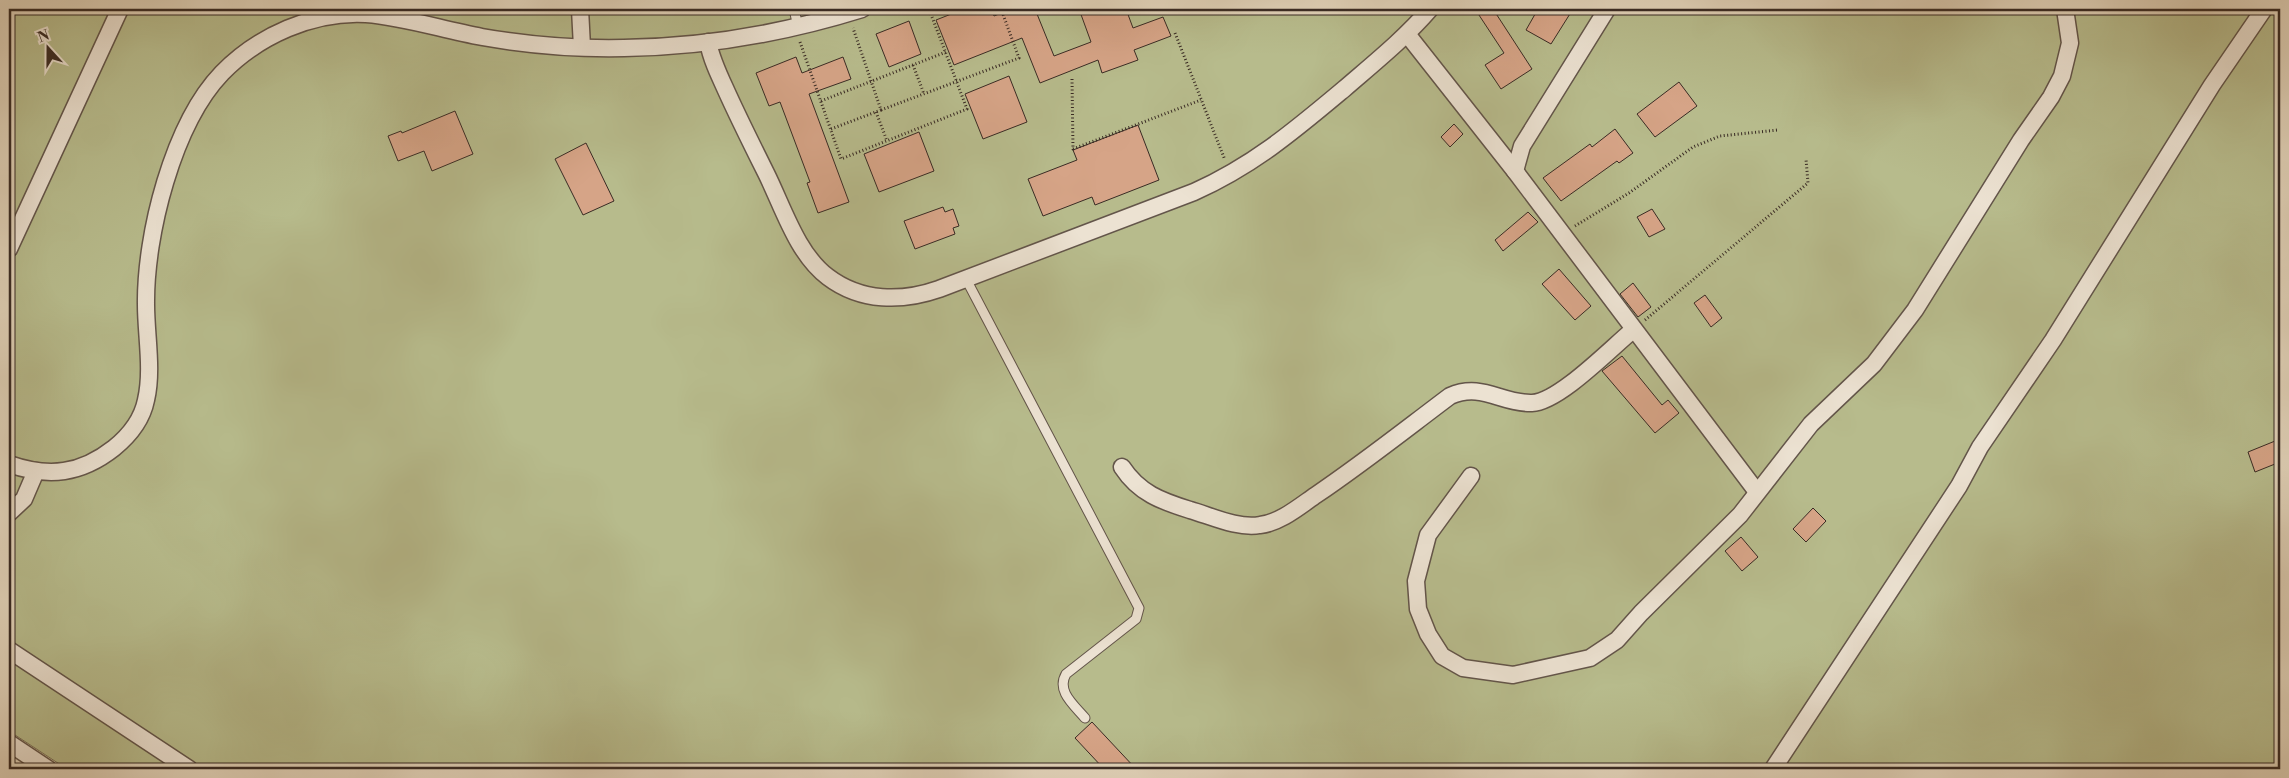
<svg xmlns="http://www.w3.org/2000/svg" width="2289" height="778" viewBox="0 0 2289 778" font-family="'Libre Bodoni',serif">
  <style>
    .green { fill: #b7bb8c; stroke: #787358 }
    .building { fill: #d6a487; stroke: #392b24 }
    .lines { fill: none; stroke-linecap: round; stroke-linejoin: round }
    .lane-casing { stroke: #63554a; stroke-width: 11 }
    .street-casing { stroke: #63554a; stroke-width: 19 }
    .path { stroke: #392b24; stroke-width: 3; stroke-dasharray: 1 2.5; stroke-linecap: butt }
    .lane { stroke: #ece2d2; stroke-width: 9 }
    .street { stroke: #ece2d2; stroke-width: 16 }
  </style>
  <rect width="100%" height="100%" fill="#e1d3ba"/>
  <filter id="stains"><feTurbulence type="fractalNoise" baseFrequency=".004" numOctaves="4"/><feColorMatrix values="0 0 0 0 .2 0 0 0 0 .09 0 0 0 0 .02 0 0 0 .5 -.17"/></filter>
  <radialGradient id="worn" r=".72"><stop offset=".6" stop-color="#630" stop-opacity="0"/><stop offset="1" stop-color="#630" stop-opacity=".3"/></radialGradient>
  <path class="green" d="M9,9H2280V769H67L9,731Z"/>
  <g class="building">
    <path d="M964,9H991L994,16L1012,9H1035L1054,56L1091,42L1079,9H1126L1133,28L1163,17L1171,36L1134,50L1138,60L1102,73L1098,60L1040,83L1022,38L954,65L936,20Z"/>
    <path d="M1475,9H1493L1532,69L1501,89L1485,65L1504,53Z"/>
    <path d="M1538,9H1573L1551,44L1526,30Z"/>
    <path d="M909,21L921,54L889,67L876,34Z"/>
    <path d="M796,57L802,73L843,57L851,79L809,94L849,202L818,213L807,183L810,182L780,102L769,106L756,73Z"/>
    <path d="M1009,76L1027,122L983,139L965,94Z"/>
    <path d="M1679,82L1697,106L1655,137L1637,114Z"/>
    <path d="M455,111L473,154L432,171L424,151L398,161L388,136L401,131L402,133Z"/>
    <path d="M1454,124L1463,134L1450,147L1441,137Z"/>
    <path d="M1138,125L1159,180L1095,205L1092,197L1043,216L1028,179L1077,160L1073,150Z"/>
    <path d="M1615,129L1633,153L1619,163L1617,161L1561,201L1543,178L1590,144L1592,147Z"/>
    <path d="M919,132L934,171L879,192L864,154Z"/>
    <path d="M586,143L614,201L583,215L555,159Z"/>
    <path d="M943,207L945,212L953,209L959,226L953,228L955,234L915,249L904,221Z"/>
    <path d="M1652,209L1665,229L1649,237L1637,217Z"/>
    <path d="M1528,212L1538,222L1503,251L1495,240Z"/>
    <path d="M1559,269L1591,306L1575,320L1542,284Z"/>
    <path d="M1633,283L1651,307L1638,317L1620,294Z"/>
    <path d="M1705,295L1722,318L1711,327L1694,303Z"/>
    <path d="M1622,356L1662,405L1668,400L1679,413L1655,433L1602,371Z"/>
    <path d="M2280,439V462L2255,472L2248,452Z"/>
    <path d="M1813,508L1826,521L1806,542L1793,529Z"/>
    <path d="M1741,537L1758,557L1742,571L1725,551Z"/>
    <path d="M1092,722L1136,769H1104L1075,738Z"/>
  </g>
  <g class="lines">
    <defs>
      <g id="lane">
        <path d="M794,9L798,27"/>
        <path d="M966,279L1139,608L1136,619L1066,674C1056,691 1074,705 1085,718"/>
      </g>
      <g id="street">
        <path d="M580,9L582,47"/>
        <path d="M1407,34L1515,171L1757,492"/>
        <path d="M708,42C711,58 718,73 725,88C738,117 752,145 766,173C783,207 797,254 828,277C861,302 902,302 939,289L1194,192C1254,165 1295,130 1344,89C1374,63 1404,39 1430,9"/>
        <path d="M1515,171L1522,146L1607,9"/>
        <path d="M9,249L120,9"/>
        <path d="M9,464C49,478 81,474 114,448C130,435 142,420 146,400C153,370 146,335 146,305C145,235 173,124 222,73C258,36 313,11 366,14C405,17 443,30 482,37C528,45 577,49 624,48C705,47 785,33 862,9"/>
        <path d="M1122,467C1139,493 1161,501 1190,510C1211,516 1238,529 1260,525C1280,523 1300,506 1316,495C1362,464 1406,429 1450,396C1482,382 1501,404 1532,403C1559,402 1611,348 1633,330"/>
        <path d="M1471,476L1428,535L1416,581L1418,609L1428,634L1442,656L1463,668L1513,675L1590,658L1617,640L1641,613L1740,515L1811,424L1874,364L1915,310L2021,140L2051,97L2062,76L2070,43L2065,9"/>
        <path d="M9,513L24,499L36,471"/>
        <path d="M9,650L189,769"/>
        <path d="M9,743L48,769"/>
        <path d="M1773,769L1959,486L1980,447L2053,340L2212,85L2264,9"/>
      </g>
    </defs>
    <use href="#lane" class="lane-casing"/>
    <use href="#street" class="street-casing"/>
    <g class="path">
      <path d="M1175,33L1225,160"/>
      <path d="M800,42L841,159L967,109L929,9"/>
      <path d="M913,65L924,94"/>
      <path d="M1072,79L1073,149L1201,100"/>
      <path d="M821,101L946,52"/>
      <path d="M881,110L1019,58L1001,9"/>
      <path d="M876,112L887,141"/>
      <path d="M831,129L881,110L853,28"/>
      <path d="M1575,226L1629,193L1693,147L1720,136L1778,130"/>
      <path d="M1645,320L1808,183L1806,159"/>
    </g>
    <use href="#lane" class="lane"/>
    <use href="#street" class="street"/>
  </g>
  <rect width="2289" height="778" fill="none" stroke="#e1d3ba" stroke-width="30"/>
  <rect x="10" y="10" width="2269" height="758" fill="none" stroke="#392b24" stroke-width="2.5"/>
  <rect x="15" y="15" width="2259" height="748" fill="none" stroke="#392b24"/>
  <g transform="translate(48 48) rotate(339)" stroke="#ece2d2" stroke-width="4" paint-order="stroke">
  <path d="M0-4L9 19L0 12L-9 19Z" fill="#392b24"/>
  <text y="-8" font-size="14" font-weight="bold" text-anchor="middle" fill="#392b24">N</text>
  </g>
  <rect width="100%" height="100%" filter="url(#stains)"/>
  <rect width="100%" height="100%" fill="url(#worn)"/>
</svg>
